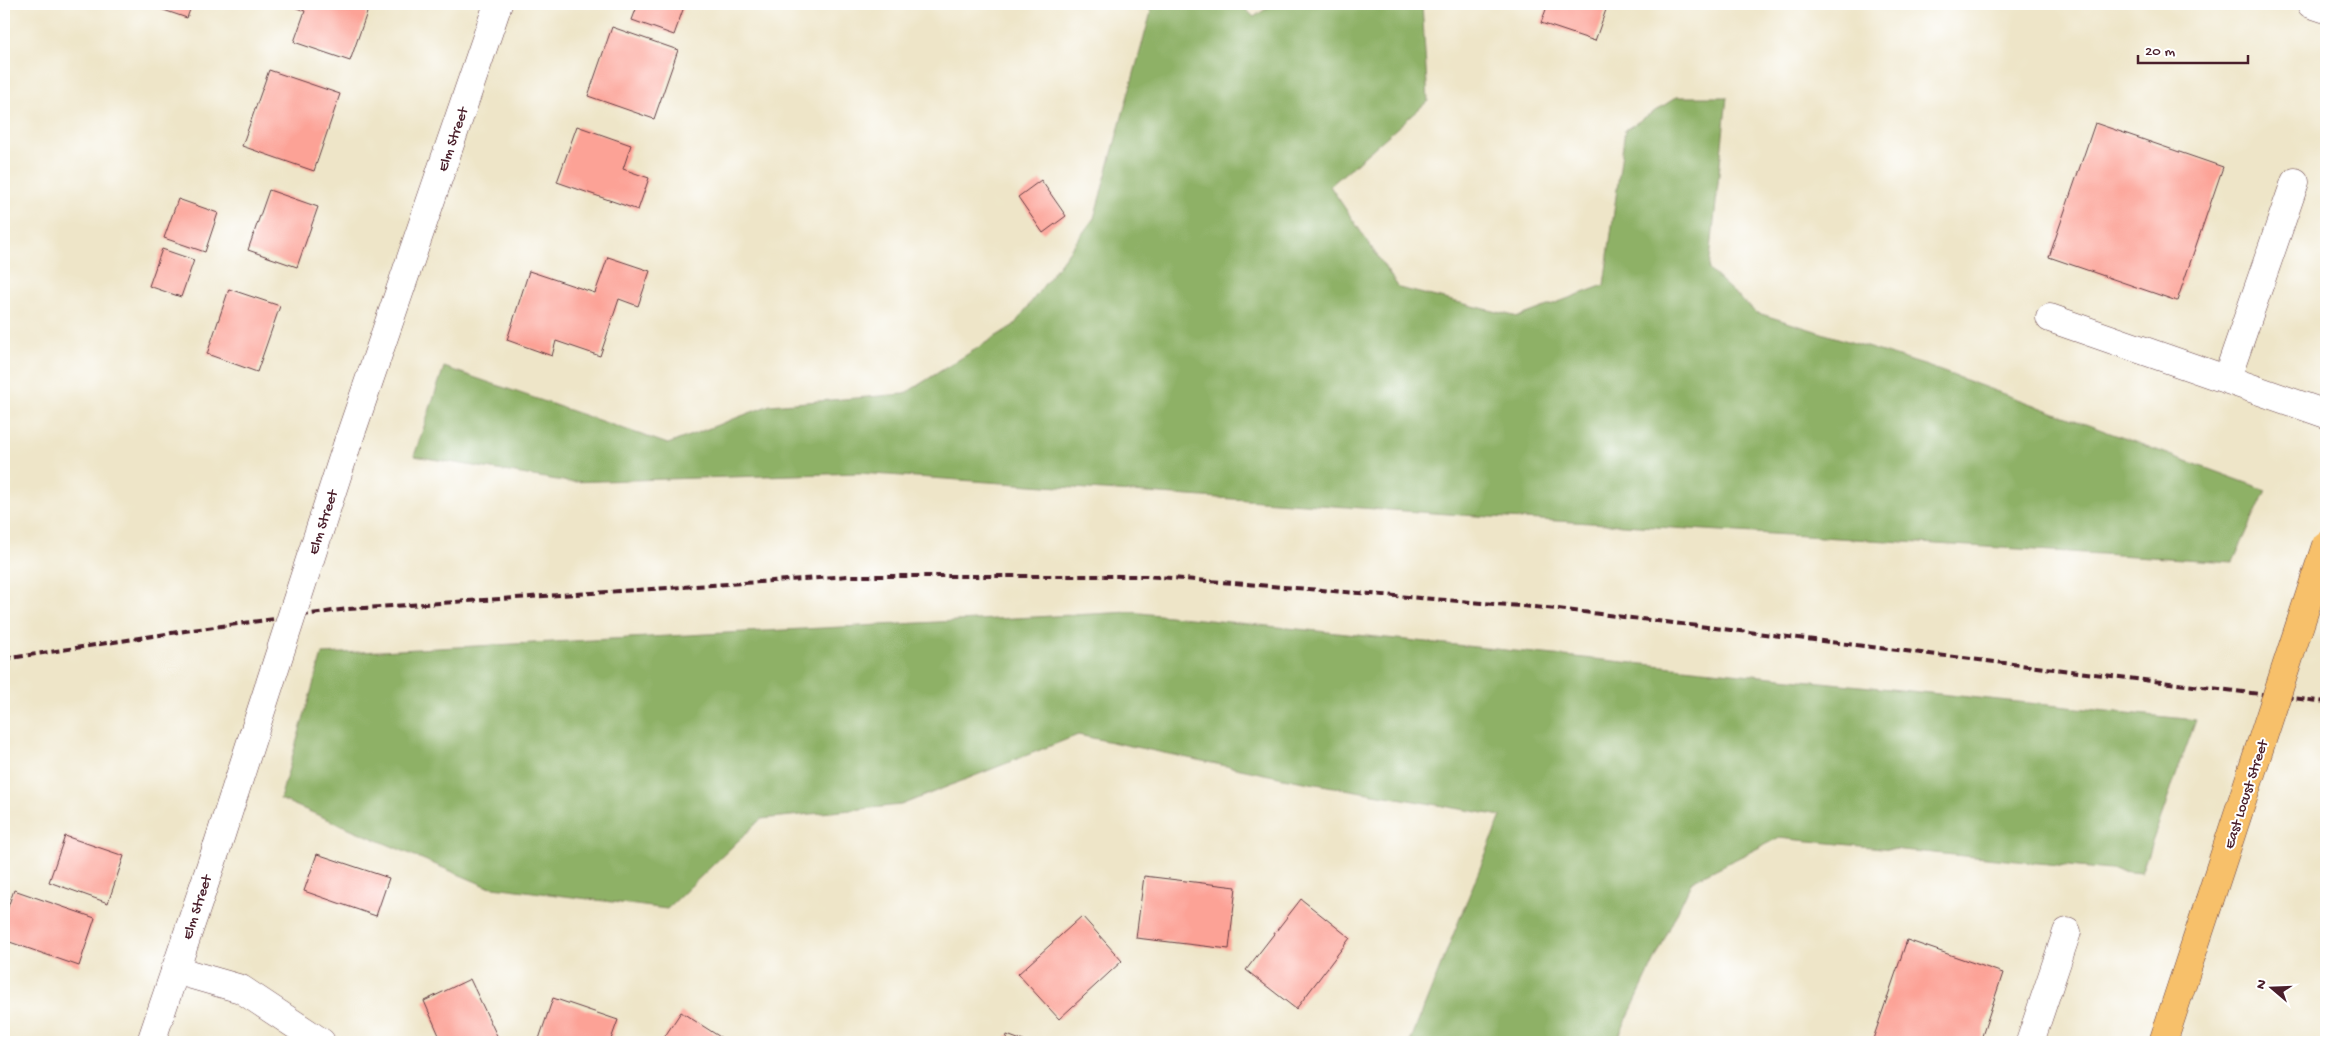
<svg xmlns="http://www.w3.org/2000/svg" width="2330" height="1046" viewBox="0 0 2330 1046" font-family="'Gochi Hand',sans-serif">
  <style>
    .forest { fill: #8eb166; stroke: #6c6848 }
    .building { fill: #fca296 }
    .lines { fill: none; stroke-linecap: round; stroke-linejoin: round }
    .minor-casing { stroke: #633d43; stroke-width: 29 }
    .major-casing { stroke: #633d43; stroke-width: 29 }
    .minor { stroke: #fff; stroke-width: 28 }
    .major { stroke: #f7c06b; stroke-width: 28 }
    .rail { stroke: #4a1f2b; stroke-width: 4; stroke-dasharray: 8 4; stroke-linecap: butt }
    .minor-bridge-casing { stroke: #633d43; stroke-width: 29; stroke-linecap: butt }
    .major-bridge-casing { stroke: #633d43; stroke-width: 29; stroke-linecap: butt }
    .minor-bridge { stroke: #fff; stroke-width: 28 }
    .major-bridge { stroke: #f7c06b; stroke-width: 28 }
    .labels { text-anchor: middle; stroke-width: 4; stroke-linejoin: round; paint-order: stroke }
    .street-label { font-size: 15px; fill: #4a1f2b; stroke: #fff }
  </style>
  <rect width="100%" height="100%" fill="#fff"/>
  <filter id="ink" filterUnits="userSpaceOnUse"><feTurbulence type="fractalNoise" baseFrequency=".02" numOctaves="2"/><feDisplacementMap in="SourceGraphic" scale="10" xChannelSelector="R" yChannelSelector="G"/><feConvolveMatrix kernelMatrix="1 2 1 2 8 2 1 2 1" color-interpolation-filters="sRGB"/></filter>
  <filter id="wash" filterUnits="userSpaceOnUse"><feTurbulence type="fractalNoise" baseFrequency=".0096" numOctaves="4" result="noise"/><feDisplacementMap in="SourceGraphic" scale="20" xChannelSelector="R" yChannelSelector="G"/><feGaussianBlur stdDeviation="1.12" result="paint"/><feColorMatrix in="noise" values="0 0 0 0 0 0 0 0 0 0 0 0 0 0 0 0 0 1.4 0 .05"/><feComposite in="paint" operator="in"/></filter>
  <g filter="url(#wash)">
    <rect width="100%" height="100%" fill="#eee5c8"/>
    <g class="forest">
      <path d="M1147,4H1240L1254,17L1273,4H1422L1428,101L1330,186L1399,288L1518,317L1604,285L1625,130L1677,97H1727L1709,270L1755,312L1927,366L2266,490L2233,562L1491,517L859,473L569,482L414,456L444,367L668,444L770,405L904,394L1014,325L1094,218L1151,12Z"/>
      <path d="M1130,612L2196,720L2141,873L1778,838L1692,881L1616,1042H1410L1501,816L1293,780L1078,735L901,805L761,819L667,909L486,886L280,799L322,654Z"/>
    </g>
    <g id="blocks">
      <g class="building">
        <path d="M146,4H192L187,18Z"/>
        <path d="M286,4H370L350,61L294,42L305,11Z"/>
        <path d="M638,4H685L674,35L632,20Z"/>
        <path d="M1548,4H1608L1595,41L1541,23Z"/>
        <path d="M612,27L678,50L654,119L588,96Z"/>
        <path d="M269,70L340,94L314,171L242,146Z"/>
        <path d="M2095,123L2223,167L2177,301L2049,257Z"/>
        <path d="M577,126L631,145L623,169L649,178L638,210L557,182Z"/>
        <path d="M1041,180L1066,216L1043,233L1018,197Z"/>
        <path d="M269,190L318,207L297,267L248,250Z"/>
        <path d="M178,199L218,213L205,252L164,238Z"/>
        <path d="M162,249L194,260L181,297L149,286Z"/>
        <path d="M608,257L650,271L638,306L619,299L600,356L556,341L552,356L507,340L529,271L595,293Z"/>
        <path d="M229,289L280,306L257,372L207,354Z"/>
        <path d="M65,836L124,856L108,903L49,882Z"/>
        <path d="M317,854L389,878L376,916L304,891Z"/>
        <path d="M1144,876L1236,887L1229,949L1136,938Z"/>
        <path d="M14,890L95,918L79,966L4,940V918Z"/>
        <path d="M1301,899L1350,938L1296,1009L1246,970Z"/>
        <path d="M1082,916L1122,961L1059,1019L1018,974Z"/>
        <path d="M1907,940L2003,973L1980,1042H1872Z"/>
        <path d="M470,979L500,1042H442L424,1001Z"/>
        <path d="M553,998L618,1020L610,1042H538Z"/>
        <path d="M681,1012L728,1042H661Z"/>
        <path d="M1007,1035L1026,1042H1005Z"/>
      </g>
    </g>
  </g>
  <g filter="url(#ink)">
    <use href="#blocks" fill-opacity="0" stroke="#633d43" stroke-width="1"/>
    <g class="lines">
      <defs>
        <g id="minor">
          <path d="M2311,4L2326,9"/>
          <path d="M2050,318L2326,414"/>
          <path d="M2227,378L2295,182"/>
          <path d="M348,442L498,4"/>
          <path d="M175,970L241,989L321,1042"/>
          <path d="M151,1042L217,847"/>
          <path d="M2030,1042L2067,932"/>
        </g>
        <path id="major" d="M2163,1042L2209,902"/>
      </defs>
      <use href="#minor" class="minor-casing"/>
      <use href="#major" class="major-casing"/>
      <use href="#minor" class="minor"/>
      <use href="#major" class="major"/>
      <path class="rail" d="M4,659L185,631L348,609L849,576H1146L1558,609L2326,702"/>
      <defs>
        <path id="minor-bridge" d="M217,847L348,442"/>
        <path id="major-bridge" d="M2209,902L2326,545"/>
      </defs>
      <use href="#minor-bridge" class="minor-bridge-casing"/>
      <use href="#major-bridge" class="major-bridge-casing"/>
      <use href="#minor-bridge" class="minor-bridge"/>
      <use href="#major-bridge" class="major-bridge"/>
    </g>
  </g>
  <g class="labels">
    <g class="street-label">
      <text transform="translate(452 139) rotate(-71)" y="5">Elm Street</text>
      <text transform="translate(322 522) rotate(-72)" y="5">Elm Street</text>
      <text transform="translate(2245 794) rotate(-72)" y="5">East Locust Street</text>
      <text transform="translate(196 907) rotate(-72)" y="5">Elm Street</text>
    </g>
  </g>
  <rect width="2330" height="1046" fill="none" stroke="#fff" stroke-width="20"/>
  <g transform="translate(2272 988) rotate(289)" stroke="#ffffff" stroke-width="4" paint-order="stroke">
  <path d="M0-4L9 19L0 12L-9 19Z" fill="#4a1f2b"/>
  <text y="-8" font-size="14" font-weight="bold" text-anchor="middle" fill="#4a1f2b">N</text>
  </g>
  <path d="M2138 55v8h110v-8" fill="none" stroke="#4a1f2b" stroke-width="2.5"/>
  <text x="2145" y="55" font-size="15" fill="#4a1f2b" stroke="#ffffff" stroke-width="4" paint-order="stroke">20 m</text>
</svg>
